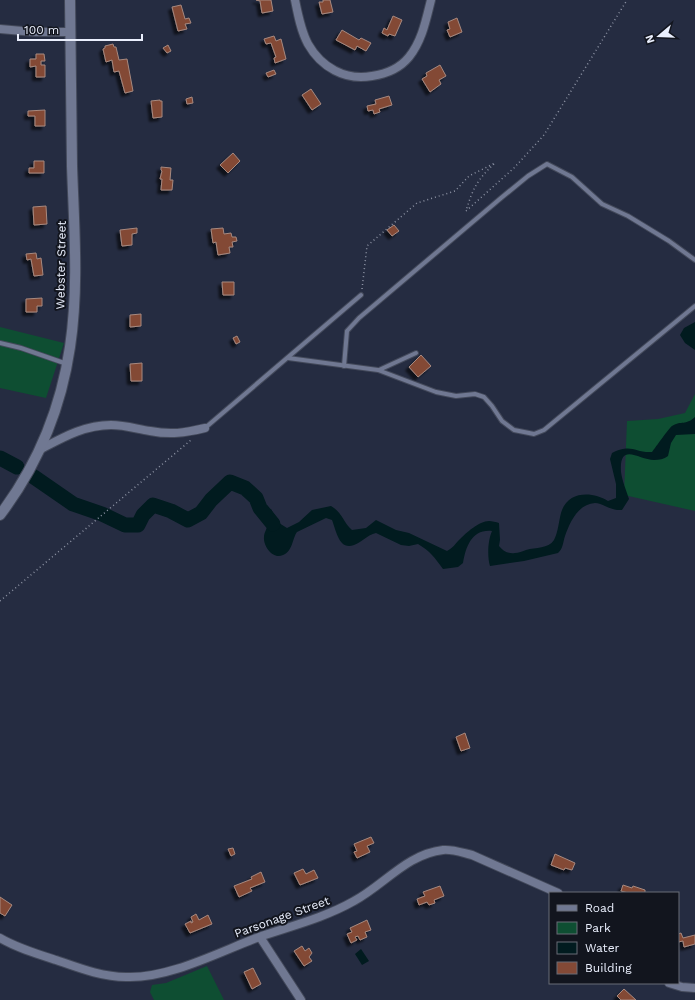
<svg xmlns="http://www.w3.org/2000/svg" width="695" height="1000" viewBox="0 0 695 1000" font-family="'Work Sans',sans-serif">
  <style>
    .green { fill: #0e4e32 }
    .water { fill: #011b1f }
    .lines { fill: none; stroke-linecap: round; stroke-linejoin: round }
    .river { stroke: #011b1f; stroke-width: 15 }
    .building { fill: #834936; stroke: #a7897f; filter: url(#shadow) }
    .service-casing { stroke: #43495a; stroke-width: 6 }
    .minor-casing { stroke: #43495a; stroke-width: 10 }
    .tertiary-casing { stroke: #43495a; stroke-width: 12 }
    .path { stroke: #8d93a4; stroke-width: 1.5; stroke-dasharray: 1 3; stroke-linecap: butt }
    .service { stroke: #707892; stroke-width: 4 }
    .minor { stroke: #707892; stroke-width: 8 }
    .tertiary { stroke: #707892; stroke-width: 10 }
    .labels { text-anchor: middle; stroke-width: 4; stroke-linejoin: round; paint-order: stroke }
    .street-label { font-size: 12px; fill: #eaeffd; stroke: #12151e }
  </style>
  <defs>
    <filter id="shadow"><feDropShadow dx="-3.5" dy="3.5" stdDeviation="1" flood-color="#0009"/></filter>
  </defs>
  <rect width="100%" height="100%" fill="#252c41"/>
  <g class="green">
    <path d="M0,327L64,343L46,398L0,388Z"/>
    <path d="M695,394V511L624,495L627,421L658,419L685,413Z"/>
    <path d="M207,966L224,1000H154L150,992L152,985L166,983Z"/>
  </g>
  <g class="water">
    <path d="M695,322V350L685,343L680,335L684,328Z"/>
    <path d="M695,417V434L676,435L671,443L668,456C664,459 659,460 654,460C639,460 619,441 621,472C622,480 626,490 629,499L622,510C610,511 603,503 595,503C578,504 570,522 565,536C563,542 563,549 558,553L524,561L490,566C487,556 488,540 492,531C472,529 466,546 463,563L458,567L443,569C435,558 430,551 418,544L409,546L401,545L376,533C367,535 362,542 354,545C339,551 336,530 332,520L326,518L297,532C292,539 293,551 283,555C273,560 263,546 264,537C264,533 267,528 268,525L260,508L271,509L279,523L287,528L299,522L312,510L331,506C342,512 343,522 352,530L366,528L376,520L396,530L409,533L447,551C453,548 455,544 459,540C466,533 479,521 489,521C492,521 496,522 499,523L500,540L499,546C503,551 508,554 515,553C518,553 523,551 526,550C536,547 548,549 554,540C558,533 559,520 561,513C567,491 592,491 608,501L616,498V484L610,459L612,453C632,443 634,453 652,452C656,447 669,428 672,426C682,420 685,426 695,417Z"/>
    <path d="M361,949L369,961L362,965L355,954Z"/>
  </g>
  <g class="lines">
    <g class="river">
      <path d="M0,458L17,467"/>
      <path d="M34,477L73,504L102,514L125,525H138L143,515L153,505L171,511L188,520L201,513L211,500L230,482L245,488L256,498L260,508L273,524"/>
    </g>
  </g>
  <g class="building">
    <path d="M256,0H271L273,11L262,13L260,1Z"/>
    <path d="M323,0H330L333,12L322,14L319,2H323Z"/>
    <path d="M181,5L185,19L189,18L191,23L185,24L187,29L178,31L172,7Z"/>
    <path d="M393,16L402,20L395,36L389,34L388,36L382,33L384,28L387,30Z"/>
    <path d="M457,18L462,32L450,37L447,30L450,29L448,22Z"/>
    <path d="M342,30L359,40L361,38L371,43L366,51L357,46L355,50L336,40Z"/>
    <path d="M274,36L276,41L281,39L286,59L275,63L274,58L276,57L271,43L266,44L264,39Z"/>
    <path d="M113,44L114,47H116L119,60L127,59L133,91L125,93L119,71L114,72L112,60L106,62L103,49L105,48V46Z"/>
    <path d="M168,45L171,51L167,53L163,48Z"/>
    <path d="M36,54H44L45,61H41V65H45V77H36V66L30,67V59H36Z"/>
    <path d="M440,65L446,76L439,80L441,84L430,92L422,79L427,76L426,73Z"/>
    <path d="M274,70L276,74L268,77L266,73Z"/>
    <path d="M311,89L321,104L312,110L302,95Z"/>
    <path d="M389,96L392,105L379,109L380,112L374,114L373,110L368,111L367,106L376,104L375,100Z"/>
    <path d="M192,97L193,103L187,104L186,99Z"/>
    <path d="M160,100V101H162V117L153,118L151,101Z"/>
    <path d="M45,110V126H35V116H28V111Z"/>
    <path d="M233,153L240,161L228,173L220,165Z"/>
    <path d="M34,161H44V173H29V168H34Z"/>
    <path d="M161,167L171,168L170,180H173L172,190H161L162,179H160L162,171L161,170Z"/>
    <path d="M46,206L47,224L34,225L33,207Z"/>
    <path d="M394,225L399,231L392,236L387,230Z"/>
    <path d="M137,228V233L132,234V245L122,246L120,230Z"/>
    <path d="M223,228L224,234L231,233L232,237H236L237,241L232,242L233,247H229L230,253L218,255L216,242L213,243L211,229Z"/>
    <path d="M36,253L37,259L41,258L43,275L34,276L31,259L27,260L26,254Z"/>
    <path d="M222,282H234V295H223Z"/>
    <path d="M42,298V306H37V312H26V299Z"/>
    <path d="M141,314V326L130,327V315Z"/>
    <path d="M237,336L240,342L236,344L233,338Z"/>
    <path d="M421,355L431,366L418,377L409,367Z"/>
    <path d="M142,363V381H131L130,364Z"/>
    <path d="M465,733L470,748L461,751L456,737Z"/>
    <path d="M371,837L374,843L367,846L370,852L357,858L354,852L357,851L354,844Z"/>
    <path d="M233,848L235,854L231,856L228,849Z"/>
    <path d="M555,854L575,863L572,870L565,868L564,870L551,865Z"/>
    <path d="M303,869L306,874L314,870L318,878L300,885L294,873Z"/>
    <path d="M261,872L265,882L250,888L252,891L239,897L234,886L252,879L251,877Z"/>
    <path d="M623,885L632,888L633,886L645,890V893H628L621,891Z"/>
    <path d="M440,886L444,896L434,900L435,903L429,905L427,902L419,905L417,899L425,896L423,892Z"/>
    <path d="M0,897L12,905L5,916L0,913Z"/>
    <path d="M196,914L199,920L208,915L212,924L190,933L185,924L191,921V923L193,922L191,917Z"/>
    <path d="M367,920L371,930L365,932L367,937L360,940L358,936L355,937L357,940L351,943L347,934L352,932L350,928Z"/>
    <path d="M681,933L683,938L695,935V944L684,947L683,941L678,942V934Z"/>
    <path d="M302,946L305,951L309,948L312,953L309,957L312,961L304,966L294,951Z"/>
    <path d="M253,968L261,984L252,989L244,972Z"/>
    <path d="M624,989L636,1000H621L617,996Z"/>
  </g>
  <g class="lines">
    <defs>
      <g id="service">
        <path d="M0,343L21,348L67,364"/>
        <path d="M288,358L378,370L436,392L456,396L475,394L484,397L492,406L502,421L514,430L534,434L544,430L695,306"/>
        <path d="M344,366L347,331L359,318L501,198L528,176L547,164L572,177L602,204L628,216L669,241L695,260"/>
        <path d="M379,370L416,353"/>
        <path d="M205,428L361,295"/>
      </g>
      <g id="minor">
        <path d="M295,0C298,15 301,31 308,44C321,67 345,81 372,76C386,74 400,68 409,57C422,41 426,20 431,0"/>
        <path d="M0,29L34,32H71"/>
        <path d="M39,450C62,438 84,425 111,425C125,425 137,429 150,431C171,435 184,433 205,428"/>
        <path d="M260,937L301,1000"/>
        <path d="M0,938C17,948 37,954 56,960C79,968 102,977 126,977C168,979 219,952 259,937C291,926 324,918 354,901C384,885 407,854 443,850C453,849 463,853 472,855L558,893"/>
        <path d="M669,983L682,987L695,988"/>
      </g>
      <path id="tertiary" d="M0,515C37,466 61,408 70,347C79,287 74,226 72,166C71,111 71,55 70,0"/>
    </defs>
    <use href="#service" class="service-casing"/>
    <use href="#minor" class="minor-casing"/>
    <use href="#tertiary" class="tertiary-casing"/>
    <g class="path">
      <path d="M466,211L514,168L544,135L627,0"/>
      <path d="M362,289L367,246L417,203L455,191L469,176L495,163C477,180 473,188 466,211"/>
      <path d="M0,601L191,440"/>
    </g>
    <use href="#service" class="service"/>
    <use href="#minor" class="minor"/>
    <use href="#tertiary" class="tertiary"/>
  </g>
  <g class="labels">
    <g class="street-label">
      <text transform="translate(61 265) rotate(-89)" y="4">Webster Street</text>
      <text transform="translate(282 917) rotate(-20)" y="4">Parsonage Street</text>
    </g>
  </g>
  <rect x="549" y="892" width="130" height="92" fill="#12151e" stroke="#686c77"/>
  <rect x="557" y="905" width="20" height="6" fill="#707892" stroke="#686c77"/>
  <text x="585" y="912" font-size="12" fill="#eaeffd">Road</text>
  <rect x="557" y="922" width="20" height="12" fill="#0e4e32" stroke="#686c77"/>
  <text x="585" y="932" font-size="12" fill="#eaeffd">Park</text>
  <rect x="557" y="942" width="20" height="12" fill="#011b1f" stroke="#686c77"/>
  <text x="585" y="952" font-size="12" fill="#eaeffd">Water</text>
  <rect x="557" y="962" width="20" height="12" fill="#834936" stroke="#686c77"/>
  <text x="585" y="972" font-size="12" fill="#eaeffd">Building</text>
  <g transform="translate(659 36) rotate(251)" stroke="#12151e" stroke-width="3" paint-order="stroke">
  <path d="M0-3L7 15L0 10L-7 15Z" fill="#eaeffd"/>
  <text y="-6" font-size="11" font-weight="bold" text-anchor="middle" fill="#eaeffd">N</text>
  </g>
  <path d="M18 34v6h124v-6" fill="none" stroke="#eaeffd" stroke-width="2"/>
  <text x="24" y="34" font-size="12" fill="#eaeffd" stroke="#12151e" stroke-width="3" paint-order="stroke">100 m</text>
</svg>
